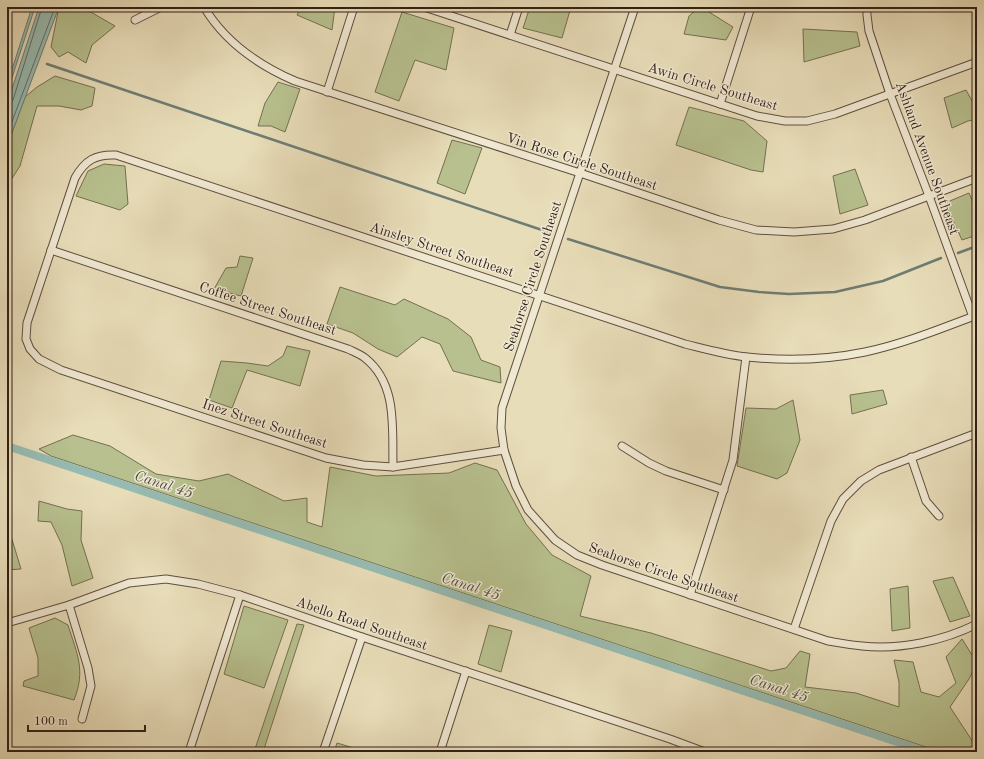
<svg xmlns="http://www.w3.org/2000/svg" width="984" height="759" viewBox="0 0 984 759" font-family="'Old Standard TT',serif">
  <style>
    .green { fill: #b7c08e; stroke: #747052 }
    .water { fill: #97bbb2; stroke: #6e7d74 }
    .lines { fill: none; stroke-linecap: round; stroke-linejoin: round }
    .shore { stroke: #646d64; stroke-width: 1 }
    .stream { stroke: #6e7d74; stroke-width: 2.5 }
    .canal { stroke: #97bbb2; stroke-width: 8 }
    .minor-casing { stroke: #5f4e40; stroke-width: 9 }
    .minor { stroke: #f0e9d2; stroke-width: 7 }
    .labels { text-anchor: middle; stroke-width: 3; stroke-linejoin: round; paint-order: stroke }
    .street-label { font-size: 14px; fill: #311f17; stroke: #f0e9d2 }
    .water-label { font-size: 15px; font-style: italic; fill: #504e46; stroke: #f0e9d2 }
  </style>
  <rect width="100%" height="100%" fill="#e8ddb9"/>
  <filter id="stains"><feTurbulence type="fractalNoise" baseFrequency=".005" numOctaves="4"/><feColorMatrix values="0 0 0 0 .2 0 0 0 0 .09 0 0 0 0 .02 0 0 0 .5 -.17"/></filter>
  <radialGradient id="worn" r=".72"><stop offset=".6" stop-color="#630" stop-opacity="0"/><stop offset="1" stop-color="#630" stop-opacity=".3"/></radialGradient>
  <g class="green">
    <path d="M59,7H82L115,26L92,45L86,63L68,52L59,57L51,47Z"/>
    <path d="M301,7H335L332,30L297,15Z"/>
    <path d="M530,7H571L562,38L523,28Z"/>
    <path d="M699,7H701L733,27L726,40L684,34L689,16Z"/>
    <path d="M402,12L454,28L446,70L415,60L399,101L375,92Z"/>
    <path d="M803,29L857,32L860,46L804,62Z"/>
    <path d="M55,76L95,88L92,106L81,110L59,106H37L20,166L9,183L7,190V146L25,97L37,87Z"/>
    <path d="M278,82L300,89L285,132L271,126H258L265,103Z"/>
    <path d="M966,90L977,110V119L968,121L952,128L944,98Z"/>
    <path d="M689,107L744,121L767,141L763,172L751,170L676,145Z"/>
    <path d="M452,140L482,148L465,194L437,183Z"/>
    <path d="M104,164L125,166L128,204L120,210L76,196L88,171Z"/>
    <path d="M855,169L868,205L840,214L833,176Z"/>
    <path d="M969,193L977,212V235L962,240L945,203Z"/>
    <path d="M240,256L253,258L241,296L214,289L226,268L237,267Z"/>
    <path d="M340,287L395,305L404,299L448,319L471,337L481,360L500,367L501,383L453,371L440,344L422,337L397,357L378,349L353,333L327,324Z"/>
    <path d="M287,346L310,351L300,386L247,370L232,408L209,400L221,361L247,363L268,366L283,356Z"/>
    <path d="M883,390L887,404L852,414L850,395Z"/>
    <path d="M793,400L800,440L787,473L777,479L737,466L746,408L776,409Z"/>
    <path d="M73,435L110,446L156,474L199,481L228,474L284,501L307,498V522L322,527L330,467L376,476L449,473L475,463L497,470L526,524L552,555L591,576L580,616L651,633L771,671L786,668L800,651L810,654L805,687L856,693L899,707V682L894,660L913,662L921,692L939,697L956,683L946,657L962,639L977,663L969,679L950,707L973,742L977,743V752H941L51,456L39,449Z"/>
    <path d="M39,501L67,509L82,511L81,540L93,578L72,586L62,545L51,522L38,521Z"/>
    <path d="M7,523L21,569L7,570Z"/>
    <path d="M953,577L970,616L950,622L933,581Z"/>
    <path d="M908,586L910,628L892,631L890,589Z"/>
    <path d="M244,606L288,620L264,688L224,674Z"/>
    <path d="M55,618L68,625C77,654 86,670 74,700L23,686L24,681L38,676V658L29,628Z"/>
    <path d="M297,624L304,625L263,752H254Z"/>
    <path d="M489,625L512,631L501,672L478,664Z"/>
    <path d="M337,743L367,752H334Z"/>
  </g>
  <g class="water">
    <path d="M32,7H35L7,93V85Z"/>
    <path d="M39,7H59L7,146V104Z"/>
  </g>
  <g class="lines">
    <g class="shore">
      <path d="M7,103L10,102L13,100L42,7"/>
      <path d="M7,135L55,7"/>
    </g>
    <g class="stream">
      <path d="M47,64L548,232"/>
      <path d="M568,239L720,287L759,292L789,294L835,292L883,281L941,258"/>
      <path d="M958,253L977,246"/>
    </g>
    <path class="canal" d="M7,446L927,752"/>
    <defs>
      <g id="minor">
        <path d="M204,7C225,42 258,65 295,81L580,173L719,220L756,230L794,232L833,229L865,220L977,178"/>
        <path d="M424,7L757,116L785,121H807L835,114L977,62"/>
        <path d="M635,7L502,408L501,428L504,450L516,486L528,510L555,540L577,555L602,565L828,641C840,643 851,645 862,646C900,650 943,641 977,624"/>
        <path d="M867,7V15L869,31L890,94L929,196L973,317"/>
        <path d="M135,20L161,7"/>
        <path d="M510,35L519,7"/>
        <path d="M327,92L354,7"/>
        <path d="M720,104L751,7"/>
        <path d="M51,250L348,349C354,352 360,354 365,358C398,384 392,429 393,467"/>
        <path d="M622,446L649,463L666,471L724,490"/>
        <path d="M504,450L393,467L363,465L326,458L61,370L39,359L30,349L26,339L27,323L75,178C85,160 96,154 116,155L685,344C705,349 726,355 747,357C786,361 826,360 865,352C903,344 940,329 977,315"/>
        <path d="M911,457L926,501L939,516"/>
        <path d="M690,595L733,460L746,357"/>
        <path d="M69,605L88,668L91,686L82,719"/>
        <path d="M7,623L69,605L129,583L166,579L198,584L240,595L362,637L670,739L705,752"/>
        <path d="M794,629L831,521L843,499L861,481L879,470L977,433"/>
        <path d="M189,752L240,595"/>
        <path d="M323,752L362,637"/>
        <path d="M440,752L466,671"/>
      </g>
    </defs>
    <use href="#minor" class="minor-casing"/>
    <use href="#minor" class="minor"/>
  </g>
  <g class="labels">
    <g class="street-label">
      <text transform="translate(713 86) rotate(17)" y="5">Awin Circle Southeast</text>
      <text transform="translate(928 158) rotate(70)" y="5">Ashland Avenue Southeast</text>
      <text transform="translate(582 161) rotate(18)" y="5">Vin Rose Circle Southeast</text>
      <text transform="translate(442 249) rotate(18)" y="5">Ainsley Street Southeast</text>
      <text transform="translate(532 276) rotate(-72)" y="5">Seahorse Circle Southeast</text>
      <text transform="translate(268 308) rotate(18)" y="5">Coffee Street Southeast</text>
      <text transform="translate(265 423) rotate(18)" y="5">Inez Street Southeast</text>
      <text transform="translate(664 572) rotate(19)" y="5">Seahorse Circle Southeast</text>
      <text transform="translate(362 623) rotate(19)" y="5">Abello Road Southeast</text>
    </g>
    <g class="water-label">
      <text transform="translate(164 484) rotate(18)" y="5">Canal 45</text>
      <text transform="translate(471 586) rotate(18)" y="5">Canal 45</text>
      <text transform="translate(779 688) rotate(18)" y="5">Canal 45</text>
    </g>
  </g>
  <rect width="984" height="759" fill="none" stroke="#e8ddb9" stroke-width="24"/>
  <rect x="8" y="8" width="968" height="743" fill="none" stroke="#311f17" stroke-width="2"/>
  <rect x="12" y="12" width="960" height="735" fill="none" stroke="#311f17"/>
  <path d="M28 725v6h117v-6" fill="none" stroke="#311f17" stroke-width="2"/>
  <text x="34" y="725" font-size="12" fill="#311f17" stroke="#f0e9d2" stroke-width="3" paint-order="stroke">100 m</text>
  <rect width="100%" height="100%" filter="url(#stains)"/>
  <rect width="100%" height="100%" fill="url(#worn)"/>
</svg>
